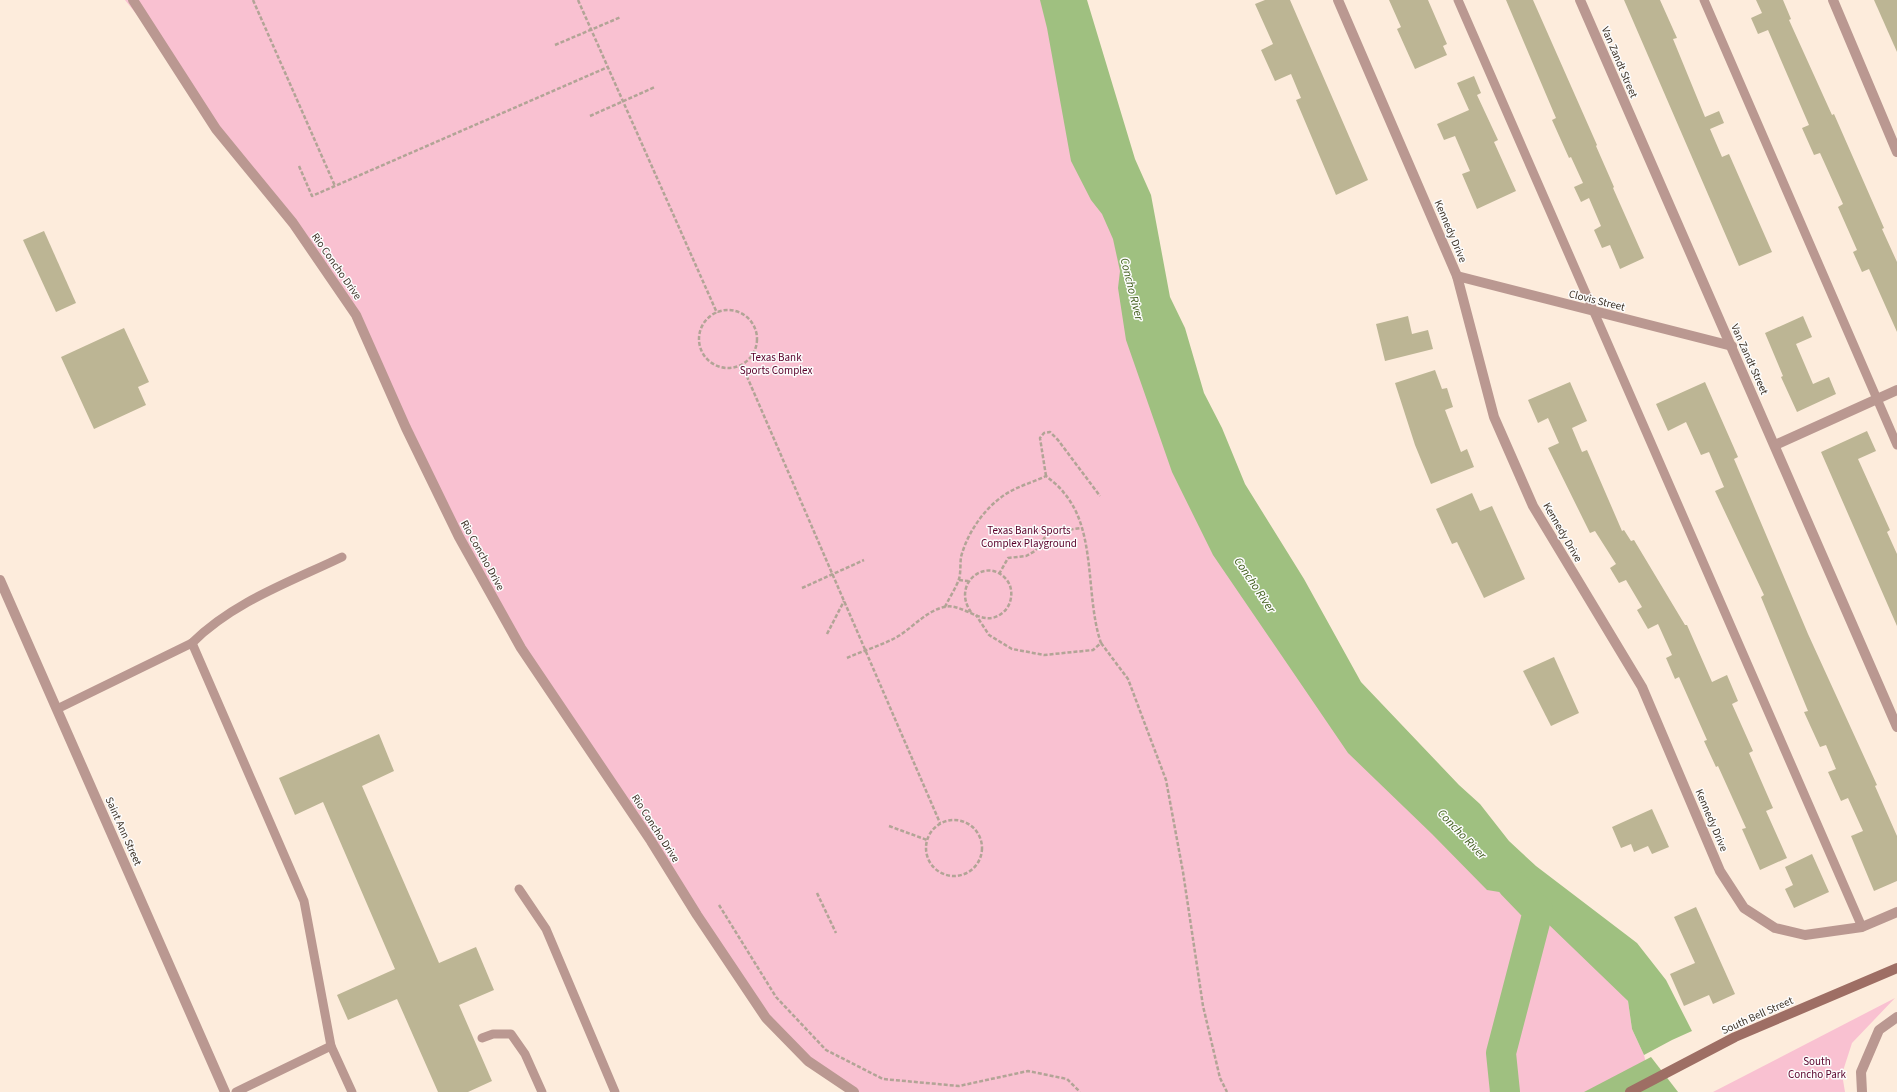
<svg xmlns="http://www.w3.org/2000/svg" width="1897" height="1092" viewBox="0 0 1897 1092" font-family="'Source Sans 3',sans-serif">
  <style>
    .green { fill: #f9c1d1 }
    .water { fill: #9fc080 }
    .lines { fill: none; stroke-linecap: round; stroke-linejoin: round }
    .river { stroke: #9fc080; stroke-width: 30 }
    .building { fill: #bcb594 }
    .path { stroke: #b2a496; stroke-width: 2.5; stroke-dasharray: 4 2; stroke-linecap: butt }
    .lane { stroke: #ba9891; stroke-width: 9 }
    .street { stroke: #ba9891; stroke-width: 10 }
    .secondary { stroke: #9e6e64; stroke-width: 10 }
    .labels { text-anchor: middle; stroke-width: 3; stroke-linejoin: round; paint-order: stroke }
    .street-label { font-size: 11px; fill: #3c3227; stroke: #fcfcfc }
    .park-label { font-size: 11px; fill: #58002a; stroke: #fcfcfc }
    .water-label { font-size: 12px; font-style: italic; fill: #3f5d1b; stroke: #fcfcfc }
  </style>
  <rect width="100%" height="100%" fill="#fdecdc"/>
  <g class="green">
    <path d="M125,0H1079L1184,473L1628,1001L1632,1029L1644,1055L1653,1092H854L808,1061L766,1018L521,648L459,537L356,315L216,129L168,53Z"/>
    <path d="M1895,998L1852,1043L1842,1074L1845,1092H1713Z"/>
  </g>
  <g class="water">
    <path d="M1040,0H1087L1135,159L1151,195L1170,297L1185,328L1204,393L1222,428L1245,484L1304,579L1361,682L1459,785L1480,804L1509,841L1536,866L1637,943L1666,980L1692,1031L1672,1040L1644,1055L1632,1029L1628,1001L1518,895L1487,890L1432,834L1348,753L1213,555L1172,472L1126,340L1118,288L1120,271L1113,239L1102,214L1091,200L1071,161L1047,28Z"/>
    <path d="M1651,1057L1678,1092H1584Z"/>
  </g>
  <g class="lines">
    <path class="river" d="M1505,1092L1501,1053L1538,911L1512,884"/>
  </g>
  <g class="building">
    <path d="M1265,0H1290L1368,180L1336,195L1296,100L1301,98L1291,74L1275,81L1261,50L1273,44L1255,4Z"/>
    <path d="M1389,0H1428L1447,44L1443,46L1447,55L1415,69L1397,29L1401,27Z"/>
    <path d="M1506,0H1533L1597,145L1596,146L1614,187L1613,188L1644,258L1620,269L1610,245L1602,248L1594,230L1601,226L1589,198L1581,202L1574,187L1583,183L1571,157L1569,158L1552,120L1556,118Z"/>
    <path d="M1624,0H1660L1677,38L1673,39L1705,117L1719,111L1724,123L1710,129L1722,157L1729,154L1772,252L1739,266Z"/>
    <path d="M1756,0H1783L1791,19L1789,20L1832,115L1834,114L1884,228L1882,229L1897,262V332L1869,269L1862,272L1853,252L1857,250L1838,207L1843,204L1820,153L1814,155L1802,128L1809,125L1768,30L1758,34L1751,18L1762,13Z"/>
    <path d="M1874,0H1897V52Z"/>
    <path d="M1474,76L1481,93L1477,95L1498,140L1494,142L1516,191L1477,209L1462,174L1470,171L1455,136L1444,140L1437,124L1469,110L1457,83Z"/>
    <path d="M44,231L76,303L56,312L23,240Z"/>
    <path d="M1408,316L1412,334L1428,330L1433,349L1385,361L1376,324Z"/>
    <path d="M1803,316L1812,337L1796,344L1813,384L1829,377L1836,394L1797,412L1781,377L1783,376L1765,333Z"/>
    <path d="M124,328L149,382L138,387L146,405L94,429L61,357Z"/>
    <path d="M1435,370L1442,389L1447,388L1453,407L1445,410L1461,452L1467,449L1474,467L1431,484L1415,445L1395,383Z"/>
    <path d="M1570,382L1587,421L1572,428L1582,452L1587,450L1622,531L1624,530L1631,541L1634,540L1685,625H1687L1712,682L1727,675L1738,701L1732,704L1753,751L1749,753L1773,808L1766,811L1787,858L1760,870L1742,829L1746,828L1718,766L1716,767L1704,741L1707,740L1679,677L1675,679L1666,658L1672,655L1658,624L1648,629L1637,610L1642,607L1626,580L1619,583L1610,568L1616,564L1595,531L1590,533L1548,448L1559,443L1548,418L1538,423L1528,400Z"/>
    <path d="M1705,382L1738,457L1734,459L1808,634L1877,785L1875,786L1897,836V881L1874,891L1851,836L1863,831L1848,798L1841,801L1828,772L1836,769L1826,745L1820,747L1804,712L1808,711L1761,597L1764,595L1715,491L1724,487L1709,452L1701,455L1686,422L1668,431L1656,404Z"/>
    <path d="M1867,431L1876,451L1858,459L1890,530L1887,532L1897,554V626L1821,452Z"/>
    <path d="M1472,493L1480,511L1492,506L1525,579L1484,598L1457,542L1452,544L1436,509Z"/>
    <path d="M1554,657L1579,713L1551,726L1523,671Z"/>
    <path d="M379,734L394,771L362,786L439,963L476,947L494,990L459,1005L492,1081L468,1092H438L397,999L348,1020L337,995L395,969L323,802L295,815L279,778Z"/>
    <path d="M1652,809L1669,847L1652,854L1648,846L1634,852L1631,844L1621,848L1612,827Z"/>
    <path d="M1812,854L1829,892L1794,908L1785,889L1793,885L1785,867Z"/>
    <path d="M1696,907L1735,994L1713,1004L1709,995L1684,1006L1670,974L1695,963L1674,917Z"/>
  </g>
  <g class="lines">
    <g class="path">
      <path d="M253,0L335,186"/>
      <path d="M578,0L717,313"/>
      <path d="M555,45L621,17"/>
      <path d="M590,116L655,87"/>
      <path d="M299,166L312,196L608,67"/>
      <circle cx="728" cy="339" r="29"/>
      <path d="M742,365L940,823"/>
      <path d="M1046,476L1040,438L1044,433L1050,432L1058,440L1100,496"/>
      <path d="M999,574L1008,558L1026,556L1035,551L1046,536L1054,532L1081,528"/>
      <path d="M959,580L968,581"/>
      <path d="M802,588L864,560"/>
      <path d="M945,607C949,598 956,588 959,579C961,572 960,564 961,557C968,530 989,501 1015,489C1025,484 1036,481 1046,476C1052,481 1059,486 1064,493C1097,531 1085,597 1101,643L1093,650L1044,655L1012,649L989,635L976,615"/>
      <path d="M827,634L844,601"/>
      <path d="M1101,643L1128,679L1166,780L1183,872L1203,1006L1220,1078L1227,1092"/>
      <path d="M847,658C862,651 880,646 895,638C912,629 924,612 944,607C963,602 982,628 1001,614C1012,607 1015,589 1006,579C986,556 951,584 971,612"/>
      <circle cx="954" cy="848" r="28"/>
      <path d="M889,826L927,840"/>
      <path d="M817,893L836,933"/>
      <path d="M719,905L776,997L826,1050L883,1079L959,1086L1028,1071L1067,1079L1080,1092"/>
    </g>
    <g class="lane">
      <path d="M1458,0L1862,927"/>
      <path d="M1704,0L1897,445"/>
      <path d="M192,643L304,901L331,1046L236,1092"/>
      <path d="M57,709L192,643C233,602 290,582 342,557"/>
      <path d="M519,889L546,929L615,1092"/>
      <path d="M482,1038L493,1034H511L525,1054L542,1092"/>
      <path d="M331,1046L352,1092"/>
    </g>
    <g class="street">
      <path d="M133,0L216,129L293,223L356,315L406,428L459,537L521,648L651,841L697,915L766,1018L808,1061L854,1092"/>
      <path d="M1338,0L1457,276L1494,417L1533,506L1642,687L1720,871L1744,908L1775,928L1805,935L1862,927L1897,912"/>
      <path d="M1580,0L1897,727"/>
      <path d="M1833,0L1897,152"/>
      <path d="M1457,276L1732,346"/>
      <path d="M1775,445L1897,390"/>
      <path d="M0,580L225,1092"/>
      <path d="M1862,1092L1861,1072L1879,1030L1897,1017"/>
    </g>
    <path class="secondary" d="M1630,1092L1735,1037L1897,968"/>
  </g>
  <g class="labels">
    <g class="street-label">
      <text transform="translate(1620 62) rotate(67)" y="4">Van Zandt Street</text>
      <text transform="translate(1451 231) rotate(67)" y="4">Kennedy Drive</text>
      <text transform="translate(337 266) rotate(55)" y="4">Rio Concho Drive</text>
      <text transform="translate(1597 300) rotate(14)" y="4">Clovis Street</text>
      <text transform="translate(1750 359) rotate(66)" y="4">Van Zandt Street</text>
      <text transform="translate(1563 532) rotate(60)" y="4">Kennedy Drive</text>
      <text transform="translate(483 555) rotate(61)" y="4">Rio Concho Drive</text>
      <text transform="translate(1712 820) rotate(67)" y="4">Kennedy Drive</text>
      <text transform="translate(656 828) rotate(57)" y="4">Rio Concho Drive</text>
      <text transform="translate(124 831) rotate(66)" y="4">Saint Ann Street</text>
      <text transform="translate(1757 1015) rotate(-24)" y="4">South Bell Street</text>
    </g>
    <g class="park-label">
      <text x="776" y="361">Texas Bank<tspan x="776" dy="13">Sports Complex</tspan></text>
      <text x="1029" y="534">Texas Bank Sports<tspan x="1029" dy="13">Complex Playground</tspan></text>
      <text x="1817" y="1065">South<tspan x="1817" dy="13">Concho Park</tspan></text>
    </g>
    <g class="water-label">
      <text transform="translate(1132 289) rotate(76)" y="4">Concho River</text>
      <text transform="translate(1255 585) rotate(56)" y="4">Concho River</text>
      <text transform="translate(1462 834) rotate(46)" y="4">Concho River</text>
    </g>
  </g>
</svg>
